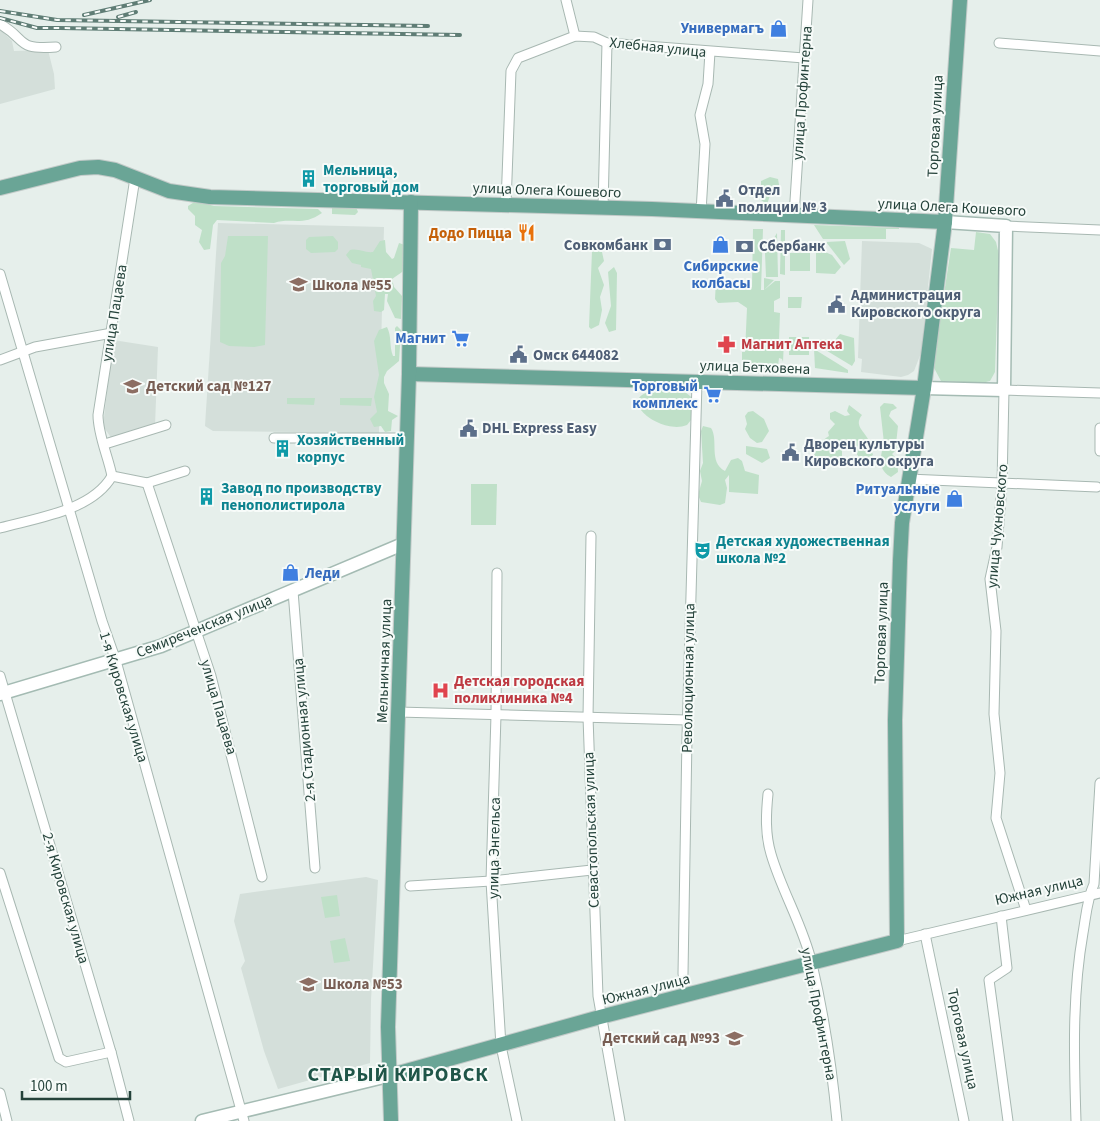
<svg xmlns="http://www.w3.org/2000/svg" width="1100" height="1121" viewBox="0 0 1100 1121" font-family="'Source Sans 3',sans-serif">
  <style>
    .built { fill: #d4dfda }
    .green { fill: #bfe0c8 }
    .lines { fill: none; stroke-linecap: round; stroke-linejoin: round }
    .street-casing { stroke: #a8b8b2; stroke-width: 11 }
    .secondary-casing { stroke: #a4bbb3; stroke-width: 15 }
    .primary-casing { stroke: #c2cac8; stroke-width: 16 }
    .street { stroke: #fff; stroke-width: 9 }
    .secondary { stroke: #fff; stroke-width: 12 }
    .primary { stroke: #6aa596; stroke-width: 14 }
    .rail-casing { stroke: #5f7d75; stroke-width: 4 }
    .rail { stroke: #f7fbf9; stroke-width: 2; stroke-dasharray: 5.5; stroke-linecap: butt }
    .labels { text-anchor: middle; stroke-width: 4; stroke-linejoin: round; paint-order: stroke }
    .shop-label { font-size: 15px; font-weight: bold; fill: #366cbe; stroke: #f7fbf9; text-anchor: end }
    .street-label { font-size: 15px; fill: #24423a; stroke: #f7fbf9 }
    .culture-label { font-size: 15px; font-weight: bold; fill: #0d838f; stroke: #f7fbf9; text-anchor: start }
    .service-label { font-size: 15px; font-weight: bold; fill: #4e5e75; stroke: #f7fbf9; text-anchor: start }
    .food-label { font-size: 15px; font-weight: bold; fill: #c56008; stroke: #f7fbf9; text-anchor: end }
    .education-label { font-size: 15px; font-weight: bold; fill: #785e54; stroke: #f7fbf9; text-anchor: start }
    .health-label { font-size: 15px; font-weight: bold; fill: #be3a42; stroke: #f7fbf9; text-anchor: start }
    .district-label { font-size: 20px; font-weight: bold; letter-spacing: 1px; fill: #1f5548; stroke: #f7fbf9 }
  </style>
  <rect width="100%" height="100%" fill="#e6efeb"/>
  <g class="built">
    <path d="M0,29L12,41L14,51L48,50L54,74L55,89L0,104Z"/>
    <path d="M218,223L384,227L379,433L213,431L205,426Z"/>
    <path d="M862,241L919,243L932,249L921,353L914,371L908,375L901,377L861,372L862,359L858,358Z"/>
    <path d="M113,340L158,347L155,426L112,439L103,426Z"/>
    <path d="M366,877L378,880L371,1000L370,1063L278,1089L264,1051L241,968L245,961L234,921L240,894Z"/>
  </g>
  <g class="green">
    <path d="M770,177L778,179L780,190L771,193L767,204L761,200V181Z"/>
    <path d="M196,201L214,206L318,209L322,213C302,227 292,217 274,223L217,220L213,225L210,249L204,250L199,242L202,230L195,225V216L188,209V206Z"/>
    <path d="M341,205L356,207L358,212L355,215L332,214V208Z"/>
    <path d="M814,225L899,228V229H886V239H823Z"/>
    <path d="M753,229H763L761,290H764V278L774,280L764,290L775,281H780V298L774,301V312L780,313L779,340L784,341L783,362L782,359L779,358L778,366L774,369H764L759,364V368L742,367V352H745L747,308L738,302L718,303L715,299L716,280L721,288L752,287Z"/>
    <path d="M781,230H785V275L780,274Z"/>
    <path d="M976,232L990,234L996,242L999,255L995,372L990,381L982,383L941,381L933,366L951,248L974,250Z"/>
    <path d="M777,233L778,277H766L765,253Z"/>
    <path d="M228,236H268L265,345L254,347L229,346L220,342L221,263L225,256Z"/>
    <path d="M333,236L338,242V249L335,252L311,253L306,249V240L309,237Z"/>
    <path d="M385,240L386,252L392,259L394,258L399,243L405,245V270L392,279L394,287L402,296L401,319L395,318L387,301L388,294H385L384,310L381,312L374,311L373,301L376,296L371,269L361,267V265L352,263L346,255L350,250C359,248 364,253 373,252L380,241Z"/>
    <path d="M845,241L850,259L844,265L826,242Z"/>
    <path d="M816,248L832,255L841,267L835,274L816,273Z"/>
    <path d="M599,250L602,252L604,261L598,268L604,285L600,297L602,310L599,325L591,329L589,327L592,251Z"/>
    <rect x="790" y="253" width="20" height="18"/>
    <path d="M614,267L617,273L616,330L609,332L605,323L611,306L608,272Z"/>
    <path d="M788,297H802L801,308H788Z"/>
    <path d="M397,326L401,330L399,361L387,371L384,377V383L389,394L388,411L398,416L392,420L391,431L385,432L381,426L374,427L370,419L377,412L374,397L379,375L374,341L379,330L387,327C392,337 389,346 393,356H395V328Z"/>
    <path d="M840,334L854,338L855,361L852,366L814,343V339L835,340Z"/>
    <rect x="789" y="337" width="20" height="18"/>
    <path d="M814,349L848,370V373L815,368Z"/>
    <path d="M665,390L685,392L695,400L691,420L687,425C663,435 620,403 646,393C652,391 659,391 665,390Z"/>
    <path d="M287,398H315L314,405L287,404Z"/>
    <path d="M340,398H372L371,406L340,405Z"/>
    <path d="M884,403L893,404L897,408L891,411L889,416L898,426L896,444L898,448L892,454L897,459L898,472L891,477C872,466 886,450 883,434C882,425 881,416 880,407Z"/>
    <path d="M849,405L862,415C854,425 863,430 868,439C871,444 871,450 873,455L864,460L860,459L848,440L842,442V465L834,464V457L823,465H816L813,460C813,449 822,440 829,436L828,432L835,424L830,419V413L835,411L845,416L850,415L847,411Z"/>
    <path d="M753,411L764,419L769,431L762,442L757,443L750,438L745,429L747,424L745,416L748,412Z"/>
    <path d="M703,426L711,428C719,440 708,462 725,471L731,460L738,458L742,461L745,471L759,475L758,494L729,492V475L725,480L727,488L725,503L720,505L701,502L698,495L702,481L700,471L703,463L701,431Z"/>
    <path d="M746,446L767,449L770,458L762,463L746,454Z"/>
    <path d="M471,484H497L496,525H471Z"/>
    <path d="M337,895L340,916L325,918L321,897Z"/>
    <path d="M345,938L350,961L334,963L330,941Z"/>
  </g>
  <g class="lines">
    <defs>
      <g id="street">
        <path d="M566,0L575,36"/>
        <path d="M0,24C28,40 15,50 56,47"/>
        <path d="M999,43L1100,51"/>
        <path d="M506,204L511,71L518,58L575,36L594,37L607,43L804,58"/>
        <path d="M603,208L607,43"/>
        <path d="M701,212L705,144L700,115L708,84L710,52"/>
        <path d="M794,216L808,0"/>
        <path d="M1006,226L1100,230"/>
        <path d="M0,274L102,621L116,661L244,1121"/>
        <path d="M0,360L35,347L112,333"/>
        <path d="M1100,428V451"/>
        <path d="M274,438H407"/>
        <path d="M105,444L166,425"/>
        <path d="M112,476C108,456 98,435 98,415L135,178"/>
        <path d="M908,479L1097,487"/>
        <path d="M147,483L211,676L262,877"/>
        <path d="M0,528C36,518 92,511 112,476L147,483L185,471"/>
        <path d="M591,536L588,717L598,996L620,1121"/>
        <path d="M497,573L496,715L491,881L501,1046L517,1121"/>
        <path d="M293,591L315,868"/>
        <path d="M0,676L111,1052L129,1121"/>
        <path d="M398,712L687,720"/>
        <path d="M768,794C766,814 765,834 771,854C782,892 803,925 812,964C824,1015 832,1069 837,1121"/>
        <path d="M0,873L59,1058L66,1062L111,1052"/>
        <path d="M410,886L491,881L592,870"/>
        <path d="M1026,910L996,818L1000,773L994,714L996,631L990,579L997,547L1002,485L1004,390L1100,393"/>
        <path d="M1001,916L1007,968L989,980L1008,1121"/>
        <path d="M925,934L964,1121"/>
        <path d="M897,941L1100,893"/>
        <path d="M683,974L687,737L697,382"/>
        <path d="M0,1093L7,1121"/>
        <path d="M1076,1121C1074,1057 1072,996 1083,933C1086,916 1087,899 1094,884L1100,783"/>
      </g>
      <g id="secondary">
        <path d="M924,388L1004,390L1006,226L945,222"/>
        <path d="M0,694L161,646L403,544"/>
        <path d="M202,1121L388,1076"/>
      </g>
      <g id="primary">
        <path d="M0,188L80,168L98,167L115,170L169,191L210,197L652,209L945,222"/>
        <path d="M409,374L924,388"/>
        <path d="M388,1076L600,1017L897,941L895,720L900,561L902,523L924,388L945,222L960,0"/>
        <path d="M391,1121L388,1027L409,374L411,202"/>
      </g>
    </defs>
    <use href="#street" class="street-casing"/>
    <use href="#secondary" class="secondary-casing"/>
    <use href="#primary" class="primary-casing"/>
    <use href="#street" class="street"/>
    <use href="#secondary" class="secondary"/>
    <use href="#primary" class="primary"/>
    <defs>
      <g id="rail">
        <path d="M0,11L57,20L428,26"/>
        <path d="M84,15L150,0"/>
        <path d="M118,17L136,12"/>
        <path d="M0,18L37,28H60L460,35"/>
      </g>
    </defs>
    <use href="#rail" class="rail-casing"/>
    <use href="#rail" class="rail"/>
  </g>
  <defs>
    <symbol id="shop-bare" viewBox="-9 -9 18 18"><path d="M-5-2.5h2.3a2.7 3.5 0 0 1 5.4 0H5L5.5 6h-11ZM-1.5-2.5h3a1.5 2.3 0 0 0-3 0Z" fill="#3f7fe0" stroke="#f7fbf9" stroke-width="2.5" paint-order="stroke"/></symbol>
    <symbol id="building-bare" viewBox="-9 -9 18 18"><path d="M-4-6H4V6H1V3H-1V6H-4ZM-2.5-4.3h1.7v1.8h-1.7ZM.8-4.3h1.7v1.8H.8ZM-2.5-1h1.7V.8h-1.7ZM.8-1h1.7V.8H.8Z" fill="#0f9aa8" stroke="#f7fbf9" stroke-width="2.5" paint-order="stroke"/></symbol>
    <symbol id="civic-bare" viewBox="-9 -9 18 18"><path d="M-.6-6.5H3V-4.5H.6V-3L4-1V1h2V6H-6V1h2V-1L-.6-3ZM-1.2 2.5V6h2.4V2.5Z" fill="#5c6f8a" stroke="#f7fbf9" stroke-width="2.5" paint-order="stroke"/></symbol>
    <symbol id="restaurant-bare" viewBox="-9 -9 18 18"><path d="M-5-6h1v4h1v-4h1v4h1v-4h1v5L-1.5 .5V6h-2V.5L-5-1ZM5-6V6H3V1.5H1.5Q1.5-4 5-6Z" fill="#e8710a" stroke="#f7fbf9" stroke-width="2.5" paint-order="stroke"/></symbol>
    <symbol id="bank-bare" viewBox="-9 -9 18 18"><path d="M-6-4H6V4H-6ZM0-2.3a2.3 2.3 0 1 0 0 4.6a2.3 2.3 0 1 0 0-4.6Z" fill="#5c6f8a" stroke="#f7fbf9" stroke-width="2.5" paint-order="stroke"/></symbol>
    <symbol id="school-bare" viewBox="-9 -9 18 18"><path d="M0-5L7-2L0 1L-7-2ZM-4 1L0 2.5L4 1V4Q0 6-4 4Z" fill="#8d6e63" stroke="#f7fbf9" stroke-width="2.5" paint-order="stroke"/></symbol>
    <symbol id="supermarket-bare" viewBox="-9 -9 18 18"><path d="M-6-5.5h2.5l.6 2H6L4.5 2H-2.5L-4.4-4H-6ZM-1.5 3.2a1.3 1.3 0 1 0 .1 0ZM3 3.2a1.3 1.3 0 1 0 .1 0Z" fill="#3f7fe0" stroke="#f7fbf9" stroke-width="2.5" paint-order="stroke"/></symbol>
    <symbol id="pharmacy-bare" viewBox="-9 -9 18 18"><path d="M-2-6h4v4h4v4h-4v4h-4v-4h-4v-4h4Z" fill="#e0444e" stroke="#f7fbf9" stroke-width="2.5" paint-order="stroke"/></symbol>
    <symbol id="theatre-bare" viewBox="-9 -9 18 18"><path d="M-5-5.5Q0-4 5-5.5V0Q5 5 0 6Q-5 5-5 0ZM-3.3-2.5H-1v1.5H-3.3ZM1-2.5H3.3v1.5H1ZM-2.8 1Q0 5.5 2.8 1Z" fill="#0f9aa8" stroke="#f7fbf9" stroke-width="2.5" paint-order="stroke"/></symbol>
    <symbol id="hospital-bare" viewBox="-9 -9 18 18"><path d="M-5-5h3v3.5h4V-5h3V5h-3V1.5h-4V5h-3Z" fill="#e0444e" stroke="#f7fbf9" stroke-width="2.5" paint-order="stroke"/></symbol>
  </defs>
  <g fill-rule="evenodd">
    <use href="#shop-bare" x="766" y="16" width="25" height="25"/>
    <use href="#building-bare" x="296" y="166" width="25" height="25"/>
    <use href="#civic-bare" x="712" y="186" width="25" height="25"/>
    <use href="#restaurant-bare" x="514" y="220" width="25" height="25"/>
    <use href="#bank-bare" x="650" y="232" width="25" height="25"/>
    <use href="#shop-bare" x="708" y="232" width="25" height="25"/>
    <use href="#bank-bare" x="732" y="234" width="25" height="25"/>
    <use href="#school-bare" x="286" y="272" width="25" height="25"/>
    <use href="#civic-bare" x="824" y="292" width="25" height="25"/>
    <use href="#supermarket-bare" x="448" y="326" width="25" height="25"/>
    <use href="#pharmacy-bare" x="714" y="332" width="25" height="25"/>
    <use href="#civic-bare" x="506" y="342" width="25" height="25"/>
    <use href="#school-bare" x="120" y="374" width="25" height="25"/>
    <use href="#supermarket-bare" x="700" y="382" width="25" height="25"/>
    <use href="#civic-bare" x="456" y="416" width="25" height="25"/>
    <use href="#building-bare" x="270" y="436" width="25" height="25"/>
    <use href="#civic-bare" x="778" y="440" width="25" height="25"/>
    <use href="#building-bare" x="194" y="484" width="25" height="25"/>
    <use href="#shop-bare" x="942" y="486" width="25" height="25"/>
    <use href="#theatre-bare" x="690" y="538" width="25" height="25"/>
    <use href="#shop-bare" x="278" y="560" width="25" height="25"/>
    <use href="#hospital-bare" x="428" y="678" width="25" height="25"/>
    <use href="#school-bare" x="296" y="972" width="25" height="25"/>
    <use href="#school-bare" x="722" y="1026" width="25" height="25"/>
  </g>
  <g class="labels">
    <g class="shop-label">
      <text x="764" y="33">Универмагъ</text>
      <text x="721" y="271" text-anchor="middle">Сибирские<tspan x="721" dy="17">колбасы</tspan></text>
      <text x="446" y="343">Магнит</text>
      <text x="698" y="391">Торговый<tspan x="698" dy="17">комплекс</tspan></text>
      <text x="940" y="494">Ритуальные<tspan x="940" dy="17">услуги</tspan></text>
      <text x="305" y="578" text-anchor="start">Леди</text>
    </g>
    <g class="street-label">
      <text transform="translate(658 47) rotate(6)" y="5">Хлебная улица</text>
      <text transform="translate(802 93) rotate(-86)" y="5">улица Профинтерна</text>
      <text transform="translate(935 126) rotate(-87)" y="5">Торговая улица</text>
      <text transform="translate(547 190) rotate(2)" y="5">улица Олега Кошевого</text>
      <text transform="translate(952 207) rotate(3)" y="5">улица Олега Кошевого</text>
      <text transform="translate(114 313) rotate(-81)" y="5">улица Пацаева</text>
      <text transform="translate(755 367) rotate(2)" y="5">улица Бетховена</text>
      <text transform="translate(997 526) rotate(-85)" y="5">улица Чухновского</text>
      <text transform="translate(204 626) rotate(-22)" y="5">Семиреченская улица</text>
      <text transform="translate(881 633) rotate(-88)" y="5">Торговая улица</text>
      <text transform="translate(384 661) rotate(-88)" y="5">Мельничная улица</text>
      <text transform="translate(688 678) rotate(-89)" y="5">Революционная улица</text>
      <text transform="translate(124 697) rotate(73)" y="5">1-я Кировская улица</text>
      <text transform="translate(219 707) rotate(74)" y="5">улица Пацаева</text>
      <text transform="translate(304 730) rotate(-95)" y="5">2-я Стадионная улица</text>
      <text transform="translate(591 830) rotate(-92)" y="5">Севастопольская улица</text>
      <text transform="translate(494 848) rotate(-89)" y="5">улица Энгельса</text>
      <text transform="translate(1039 890) rotate(-13)" y="5">Южная улица</text>
      <text transform="translate(66 898) rotate(74)" y="5">2-я Кировская улица</text>
      <text transform="translate(646 989) rotate(-14)" y="5">Южная улица</text>
      <text transform="translate(819 1014) rotate(79)" y="5">улица Профинтерна</text>
      <text transform="translate(963 1039) rotate(78)" y="5">Торговая улица</text>
    </g>
    <g class="culture-label">
      <text x="323" y="175">Мельница,<tspan x="323" dy="17">торговый дом</tspan></text>
      <text x="297" y="445">Хозяйственный<tspan x="297" dy="17">корпус</tspan></text>
      <text x="221" y="493">Завод по производству<tspan x="221" dy="17">пенополистирола</tspan></text>
      <text x="716" y="546">Детская художественная<tspan x="716" dy="17">школа №2</tspan></text>
    </g>
    <g class="service-label">
      <text x="738" y="195">Отдел<tspan x="738" dy="17">полиции № 3</tspan></text>
      <text x="648" y="250" text-anchor="end">Совкомбанк</text>
      <text x="759" y="251">Сбербанк</text>
      <text x="851" y="300">Администрация<tspan x="851" dy="17">Кировского округа</tspan></text>
      <text x="533" y="360">Омск 644082</text>
      <text x="482" y="433">DHL Express Easy</text>
      <text x="804" y="449">Дворец культуры<tspan x="804" dy="17">Кировского округа</tspan></text>
    </g>
    <g class="food-label">
      <text x="512" y="238">Додо Пицца</text>
    </g>
    <g class="education-label">
      <text x="312" y="290">Школа №55</text>
      <text x="146" y="391">Детский сад №127</text>
      <text x="323" y="989">Школа №53</text>
      <text x="720" y="1043" text-anchor="end">Детский сад №93</text>
    </g>
    <g class="health-label">
      <text x="741" y="349">Магнит Аптека</text>
      <text x="454" y="686">Детская городская<tspan x="454" dy="17">поликлиника №4</tspan></text>
    </g>
    <g class="district-label">
      <text x="398" y="1081">СТАРЫЙ КИРОВСК</text>
    </g>
  </g>
  <path d="M22 1091v8h108v-8" fill="none" stroke="#24423a" stroke-width="2.5"/>
  <text x="30" y="1091" font-size="15" fill="#24423a" stroke="#f7fbf9" stroke-width="4" paint-order="stroke">100 m</text>
</svg>
